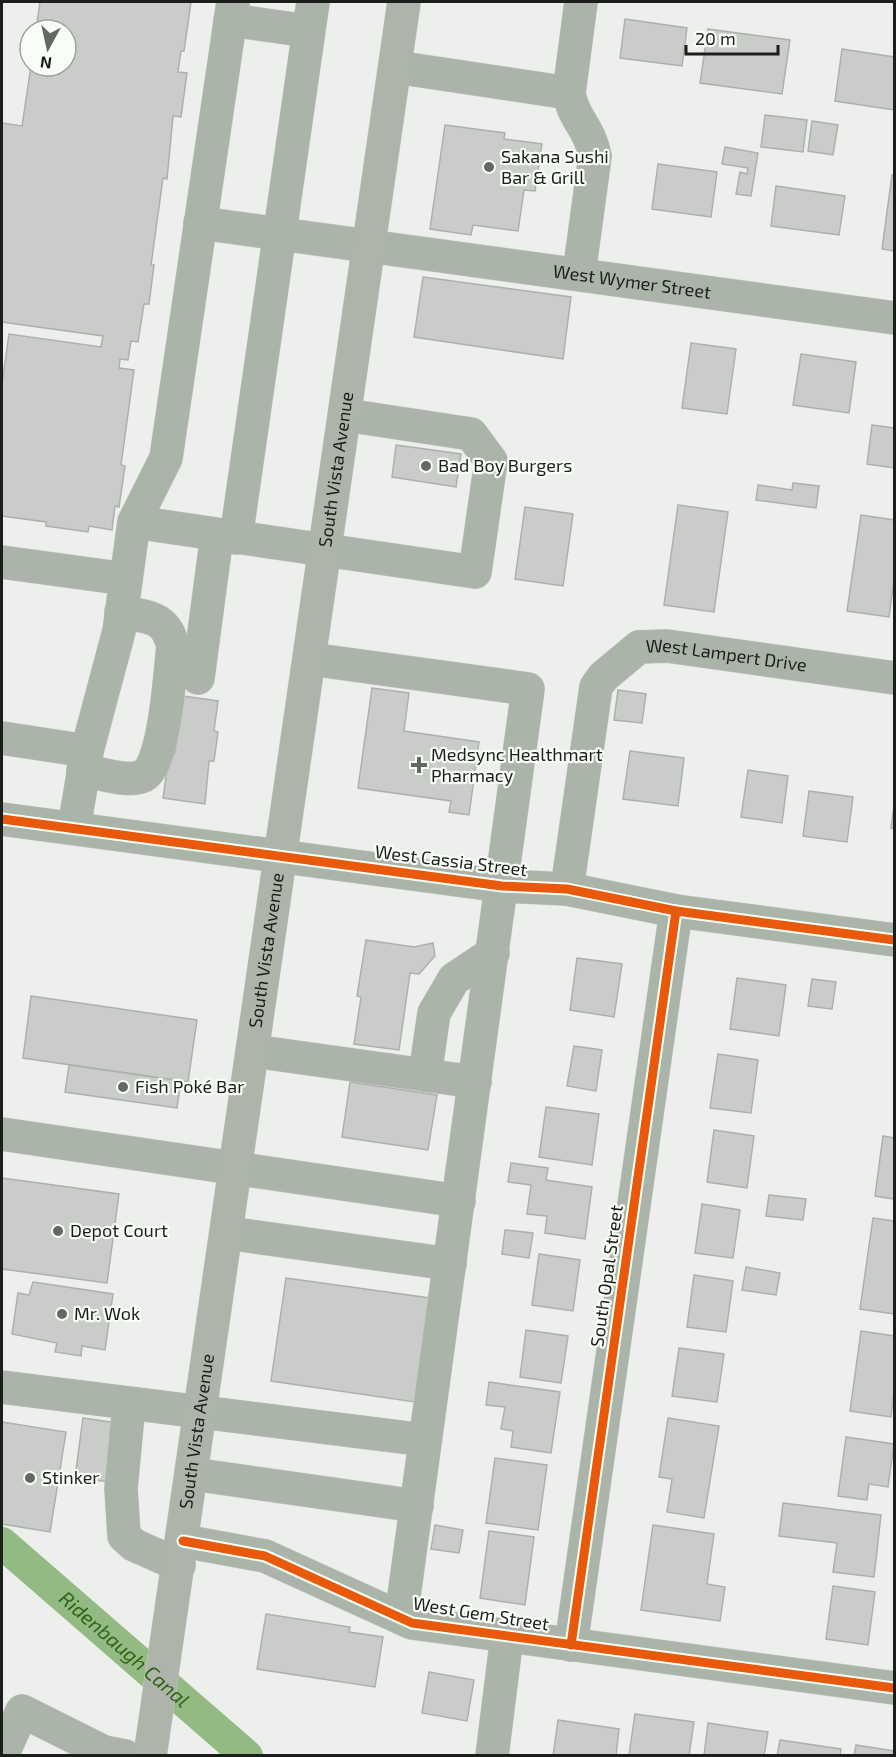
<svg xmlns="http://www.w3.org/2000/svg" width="896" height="1757" viewBox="0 0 896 1757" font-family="'Exo 2',sans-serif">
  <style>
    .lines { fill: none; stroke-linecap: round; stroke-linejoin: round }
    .canal { stroke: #93ba82; stroke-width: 32 }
    .building { fill: #c9ccc9; stroke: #adb0ac; stroke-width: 1.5 }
    .minor-casing { stroke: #c7c9c6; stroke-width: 34 }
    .major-casing { stroke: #c7c9c6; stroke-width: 34 }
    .minor { stroke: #abb4a9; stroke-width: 33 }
    .major { stroke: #adb5aa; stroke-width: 33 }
    .cycleway-casing { stroke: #f8fef6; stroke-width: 13 }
    .cycleway { stroke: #e8590c; stroke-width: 9 }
    .poi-dot { fill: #656764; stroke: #f8fef6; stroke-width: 2 }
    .labels { text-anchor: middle; stroke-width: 4.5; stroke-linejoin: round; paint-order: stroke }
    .poi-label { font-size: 18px; fill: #1c1e1b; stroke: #f8fef6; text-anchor: start }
    .street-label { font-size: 18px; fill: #1c1e1b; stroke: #f8fef6 }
    .water-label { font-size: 20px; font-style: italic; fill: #316314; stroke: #f8fef6 }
  </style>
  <rect width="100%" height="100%" fill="#ecefeb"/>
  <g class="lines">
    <path class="canal" id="s1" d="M2,1543L247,1756"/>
  </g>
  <g class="building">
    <path d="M40,2H191L184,51H181L178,72L187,73L181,117L173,116L167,179L163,178L151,265H154L149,304H144L138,342L131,341L128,360L120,359L119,368L134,370L121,465L125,466L119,507L115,506L112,530L89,526L88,532L46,526V522L2,516V384L9,334L101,347L103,336L2,322V123L22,126L31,66H66V30H36Z"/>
    <path d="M625,19L687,28L682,66L620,58Z"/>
    <path d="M708,29L790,40L782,94L700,83Z"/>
    <path d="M842,49L894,57V110L835,101Z"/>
    <path d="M765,115L807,120L803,152L761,147Z"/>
    <path d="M812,121L838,125L833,155L808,151Z"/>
    <path d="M445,125L505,133L504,139L542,144L535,191L524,190L518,231L473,225L471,235L430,229Z"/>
    <path d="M725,147L758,153L751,196L736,194L740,172L747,174L748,168L722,164Z"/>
    <path d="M658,164L717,172L711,217L652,209Z"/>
    <path d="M892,175H894V251L882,249Z"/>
    <path d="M776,186L845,196L839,235L771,226Z"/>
    <path d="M423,277L571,297L563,359L414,337Z"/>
    <path d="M691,343L736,349L727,414L682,408Z"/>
    <path d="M801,354L856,362L849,413L793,405Z"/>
    <path d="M872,425L894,428V468L867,464Z"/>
    <path d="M396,445L461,454L456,487L392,477Z"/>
    <path d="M793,483L819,486L816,508L756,500L758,485L792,490Z"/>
    <path d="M678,505L728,512L714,612L664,605Z"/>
    <path d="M525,507L573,514L563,586L515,579Z"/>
    <path d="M861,515L894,520V580L889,617L847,611Z"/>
    <path d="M372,688L409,693L404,731L479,742L469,815L449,812L451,801L358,788Z"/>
    <path d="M618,690L646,694L642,723L614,720Z"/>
    <path d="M183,696L218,701L214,731L218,732L214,761H209L205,804L163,798L167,770L166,752L175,753Z"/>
    <path d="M630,751L684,758L678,806L623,799Z"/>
    <path d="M748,770L788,776L782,823L741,817Z"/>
    <path d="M809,791L853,797L847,842L803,836Z"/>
    <path d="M894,805V829L891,828Z"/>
    <path d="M366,940L414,947L433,943L435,956L419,974L410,973L399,1050L354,1044L361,997L357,996Z"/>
    <path d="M577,958L622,964L614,1017L570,1010Z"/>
    <path d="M737,978L786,985L779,1036L730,1029Z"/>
    <path d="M812,979L836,982L832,1009L808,1006Z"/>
    <path d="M31,996L197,1020L188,1082L23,1058Z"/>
    <path d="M574,1046L602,1050L596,1091L567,1086Z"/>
    <path d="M718,1054L758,1060L751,1113L710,1108Z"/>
    <path d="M69,1065L181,1081L177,1108L65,1092Z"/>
    <path d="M350,1082L437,1095L428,1150L342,1137Z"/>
    <path d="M546,1107L599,1114L592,1165L539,1157Z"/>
    <path d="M714,1130L754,1136L747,1188L707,1182Z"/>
    <path d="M883,1136L894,1138V1199L875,1196Z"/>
    <path d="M511,1163L548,1168L546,1180L592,1187L585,1239L545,1233L547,1216L527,1214L531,1185L508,1182Z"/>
    <path d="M2,1178L119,1194L107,1283L2,1269Z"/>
    <path d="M769,1195L806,1199L803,1220L766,1216Z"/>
    <path d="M702,1204L740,1210L733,1258L695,1253Z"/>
    <path d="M873,1218L894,1221V1314L860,1309Z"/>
    <path d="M505,1230L533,1233L529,1258L502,1254Z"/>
    <path d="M539,1254L580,1260L573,1311L532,1305Z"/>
    <path d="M746,1267L780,1273L776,1295L742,1290Z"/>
    <path d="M694,1275L733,1281L726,1332L687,1327Z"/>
    <path d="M286,1278L437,1299L422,1403L271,1381Z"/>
    <path d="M33,1282L113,1294L105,1350L82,1346L81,1356L55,1352L57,1343L12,1334L18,1293L29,1295Z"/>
    <path d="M526,1330L568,1336L561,1383L520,1377Z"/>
    <path d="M861,1331L894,1336V1391L891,1417L850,1411Z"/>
    <path d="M679,1348L724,1354L717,1402L672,1396Z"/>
    <path d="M489,1382L560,1392L551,1453L511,1447L513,1431L501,1429L505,1407L486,1405Z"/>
    <path d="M83,1418L117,1423L109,1482L75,1477Z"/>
    <path d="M668,1418L719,1426L704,1518L667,1512L672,1479L659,1477Z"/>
    <path d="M2,1422L66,1432L50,1532L2,1524Z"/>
    <path d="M846,1437L894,1444L888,1487L869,1484L867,1500L838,1496Z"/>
    <path d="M495,1458L547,1465L538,1530L486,1523Z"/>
    <path d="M783,1503L881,1515L874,1577L833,1572L837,1543L779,1536Z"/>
    <path d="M435,1525L463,1530L459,1553L431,1549Z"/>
    <path d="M653,1525L714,1534L707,1584L725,1587L720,1621L641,1610Z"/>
    <path d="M489,1531L534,1537L525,1605L480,1598Z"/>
    <path d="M833,1586L875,1592L868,1645L826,1639Z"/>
    <path d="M266,1614L350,1627L349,1632L383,1637L375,1687L257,1669Z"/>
    <path d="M429,1672L474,1680L467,1721L422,1713Z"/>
    <path d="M635,1714L694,1722L689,1756L629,1755Z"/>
    <path d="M558,1720L619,1729L616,1756H553Z"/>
    <path d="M708,1723L768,1732L764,1756H704Z"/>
    <path d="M780,1740L841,1749L840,1756H777Z"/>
    <path d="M856,1745L894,1751V1756H854Z"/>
  </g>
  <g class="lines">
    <defs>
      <g id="minor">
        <path d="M230,20L308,31"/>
        <path d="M395,67L569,93"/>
        <path id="s2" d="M200,223L894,318"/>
        <path d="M579,274L595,156C590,128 573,119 569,93L581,2"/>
        <path d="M134,522L475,572L491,461L471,434L345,415"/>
        <path d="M236,538L313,2"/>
        <path d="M2,562L126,579"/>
        <path d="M310,659L528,689L401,1618"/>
        <path d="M198,678L217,535"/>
        <path d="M2,738L87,751"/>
        <path d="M83,770C99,773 128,783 143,776C165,766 170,670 173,646C166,616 148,617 121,612"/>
        <path d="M2,819L502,886L567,889L676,911L894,940"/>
        <path d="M74,828L87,751L119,631L134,522L166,458L233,2"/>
        <path id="s3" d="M567,889L596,687L603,677L639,647L667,646L894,678"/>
        <path d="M253,1051L475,1082"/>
        <path d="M425,1075L434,1013L454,979L493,953"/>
        <path d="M2,1134L459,1201"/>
        <path d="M227,1233L450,1264"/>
        <path d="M2,1387L425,1440"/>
        <path d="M129,1404L121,1488L124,1536L134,1545L179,1565"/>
        <path d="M192,1474L417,1506"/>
        <path d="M183,1541L265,1556L412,1623L894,1688"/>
        <path d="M571,1645L676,911"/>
        <path d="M2,1756L22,1711L104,1752L125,1756"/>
        <path d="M492,1756L507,1636"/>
      </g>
      <g id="major">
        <path id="s4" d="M150,1756L404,2"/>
      </g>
    </defs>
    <use href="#minor" class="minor-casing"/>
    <use href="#major" class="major-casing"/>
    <use href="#minor" class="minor"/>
    <use href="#major" class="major"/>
    <defs>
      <g id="cycleway">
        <path d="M2,819L502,886L567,889L676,911L894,940"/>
        <path d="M183,1541L265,1556L412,1623L894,1688"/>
        <path d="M571,1645L676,911"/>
      </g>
    </defs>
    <use href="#cycleway" class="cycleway-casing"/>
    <use href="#cycleway" class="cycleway"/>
  </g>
  <g class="poi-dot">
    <circle cx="489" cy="167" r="6"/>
    <circle cx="426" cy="466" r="6"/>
    <path d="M416 756h6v6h6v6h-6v6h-6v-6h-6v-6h6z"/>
    <circle cx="123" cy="1087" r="6"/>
    <circle cx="58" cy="1231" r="6"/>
    <circle cx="62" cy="1314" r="6"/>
    <circle cx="30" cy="1478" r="6"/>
  </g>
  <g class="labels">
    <g class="poi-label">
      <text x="501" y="163">Sakana Sushi<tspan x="501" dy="21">Bar &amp; Grill</tspan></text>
      <text x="438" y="472">Bad Boy Burgers</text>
      <text x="431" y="761">Medsync Healthmart<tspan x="431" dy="21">Pharmacy</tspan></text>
      <text x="135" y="1093">Fish Poké Bar</text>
      <text x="70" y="1237">Depot Court</text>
      <text x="74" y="1320">Mr. Wok</text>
      <text x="42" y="1484">Stinker</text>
    </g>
    <g class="street-label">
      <text dy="6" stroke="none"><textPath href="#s2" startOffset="436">West Wymer Street</textPath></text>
      <text dy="6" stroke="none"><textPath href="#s4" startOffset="1300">South Vista Avenue</textPath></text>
      <text dy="6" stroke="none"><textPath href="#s3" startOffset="351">West Lampert Drive</textPath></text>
      <text transform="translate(451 861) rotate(7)" y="6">West Cassia Street</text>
      <text dy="6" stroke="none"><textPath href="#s4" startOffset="814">South Vista Avenue</textPath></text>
      <text transform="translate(607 1276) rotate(-82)" y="6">South Opal Street</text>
      <text dy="6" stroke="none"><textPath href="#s4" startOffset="328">South Vista Avenue</textPath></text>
      <text transform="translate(481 1614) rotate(9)" y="6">West Gem Street</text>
    </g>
    <g class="water-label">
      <text dy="7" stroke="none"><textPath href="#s1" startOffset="162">Ridenbaugh Canal</textPath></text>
    </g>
  </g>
  <rect width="896" height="1757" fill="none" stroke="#1c1e1b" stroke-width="6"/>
  <g transform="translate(48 48) rotate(188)"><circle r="28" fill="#f8fef6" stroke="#a0a49e" stroke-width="1.5"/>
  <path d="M0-4.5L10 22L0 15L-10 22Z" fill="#656764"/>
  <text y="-9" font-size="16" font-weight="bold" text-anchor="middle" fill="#1c1e1b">N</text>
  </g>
  <path d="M686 45v9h92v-9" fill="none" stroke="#1c1e1b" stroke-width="3"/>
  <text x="695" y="45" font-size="18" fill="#1c1e1b" stroke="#f8fef6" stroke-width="4.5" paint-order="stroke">20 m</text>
</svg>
